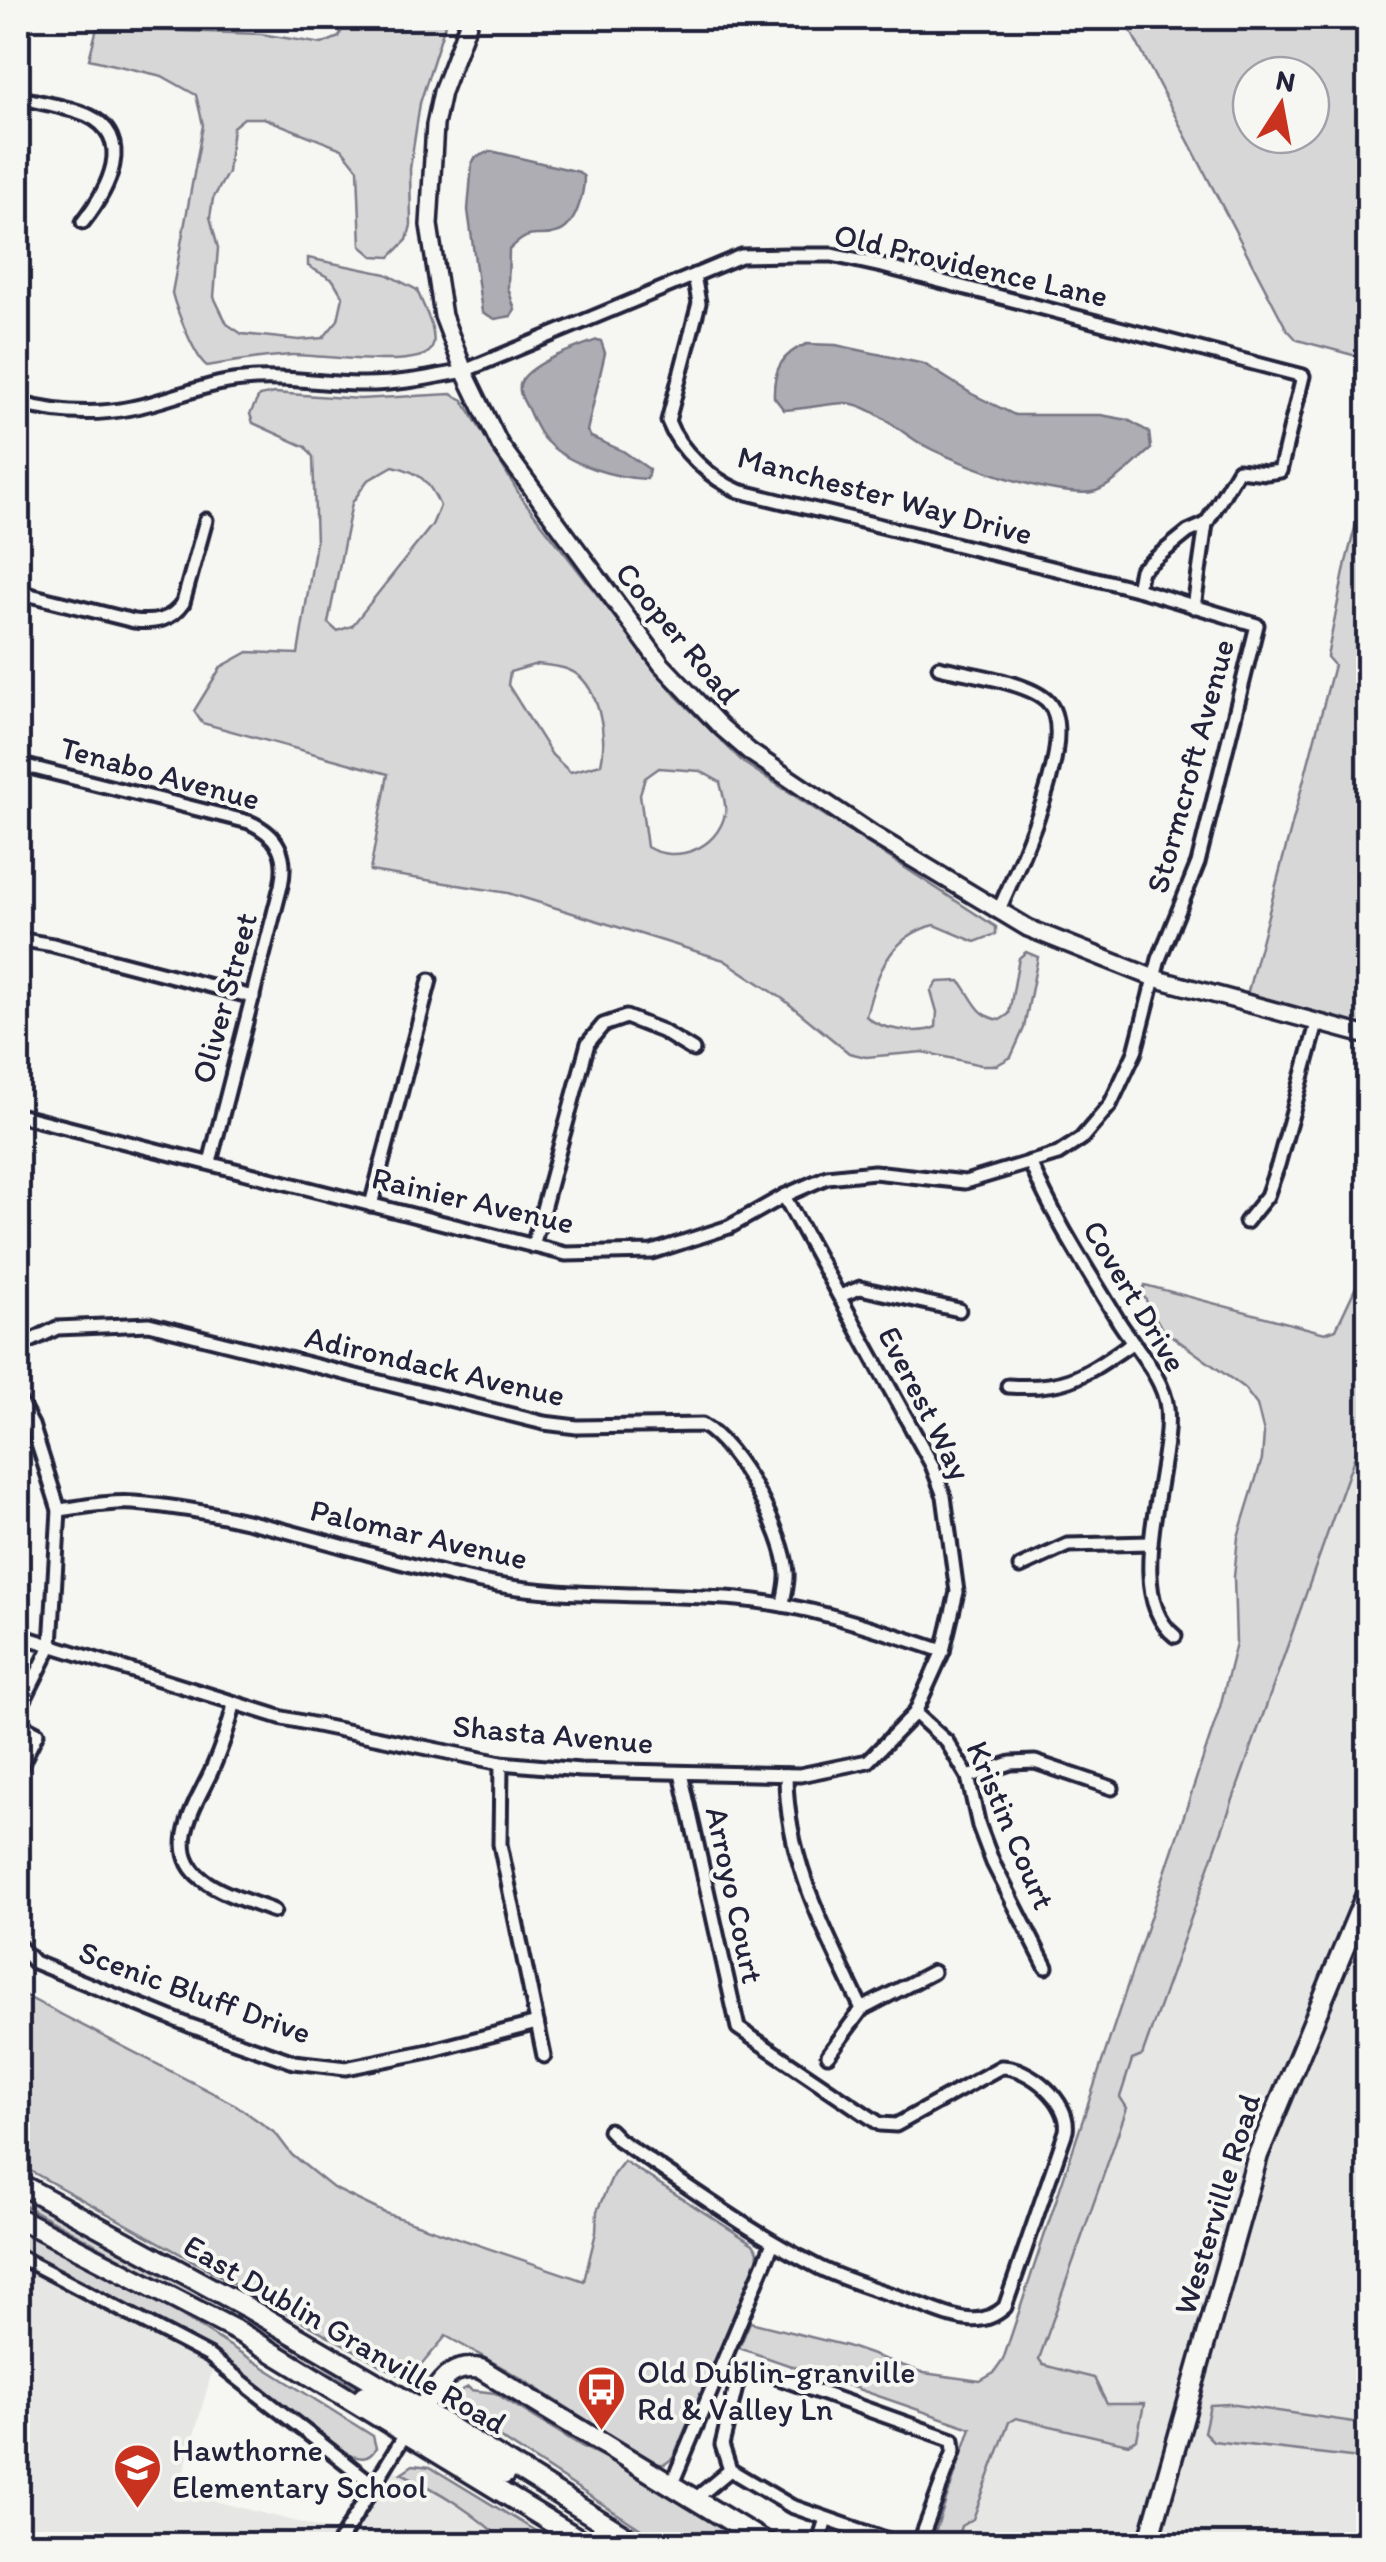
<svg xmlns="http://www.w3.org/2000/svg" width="1386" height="2562" viewBox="0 0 1386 2562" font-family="Itim,sans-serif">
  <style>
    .built { fill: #e6e6e4 }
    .green { fill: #d7d7d7; stroke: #7c7c89; stroke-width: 2.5; fill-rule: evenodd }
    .water { fill: #adadb3; stroke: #757583; stroke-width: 2.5 }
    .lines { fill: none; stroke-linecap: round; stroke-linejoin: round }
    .street-casing { stroke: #22223b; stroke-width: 19 }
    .secondary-casing { stroke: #22223b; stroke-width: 22 }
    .primary-casing { stroke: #22223b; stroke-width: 25 }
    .street { stroke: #f6f6f2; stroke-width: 11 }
    .secondary { stroke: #f6f6f2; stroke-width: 15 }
    .primary { stroke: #f6f6f2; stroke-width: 18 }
    .labels { text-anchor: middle; stroke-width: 8; stroke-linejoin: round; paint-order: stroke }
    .street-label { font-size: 32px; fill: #22223b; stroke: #f6f6f2 }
    .poi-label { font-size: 32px; fill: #22223b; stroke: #f6f6f2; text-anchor: start }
  </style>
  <rect width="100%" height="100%" fill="#f6f6f2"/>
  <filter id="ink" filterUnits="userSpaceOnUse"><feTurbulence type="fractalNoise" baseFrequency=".01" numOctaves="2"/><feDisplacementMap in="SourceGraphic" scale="20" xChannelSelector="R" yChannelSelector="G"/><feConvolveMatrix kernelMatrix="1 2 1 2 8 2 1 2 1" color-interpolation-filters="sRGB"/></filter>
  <g filter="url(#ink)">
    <g class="built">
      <path d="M1368,1419V2424L1229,2404L1204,2432L1214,2441L1368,2459V2544H955L961,2526L973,2519L1009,2422L1016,2418L1107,2404L1094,2378L1043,2365L1039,2359L1127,2108L1120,2097L1132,2059L1142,2056Z"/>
      <path d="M18,2248L217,2354L178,2492L334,2531L327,2544H18Z"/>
      <path d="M385,2466L447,2495L480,2518L507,2544H359L362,2538L345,2534Z"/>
    </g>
    <g class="green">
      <path d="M346,18H447L420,103L410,169L411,225L407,240L390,257L373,256L361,246L358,169L342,149L264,118H244L233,127L228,172L213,199L210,217L218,248L214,297L227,324L242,334L299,340L323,338L338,320L343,297L333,280L308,266V258L386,274L417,290C422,304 439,333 432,348C422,371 315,354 291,355C262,357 235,361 207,366C195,358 176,309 172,293L203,125L196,95L162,76L89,59L97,28L261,34L322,44L339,37Z"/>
      <path d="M1124,18H1368V359L1297,340L1286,328ZM1251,75H1311V135H1251Z"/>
      <path d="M274,393L360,399L451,394L463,400L521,497L676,696L744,763L996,927V934L975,942L935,925C890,935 876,975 866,1016C880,1030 919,1035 936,1027L937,1012L931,991L938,982L960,981C974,999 976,1016 1000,1020L1009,1014L1019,958L1026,952L1038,957L1024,1028L1011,1057L997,1065H981L923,1052L866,1057L849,1053L783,999L724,960L508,893L370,871L388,774L202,723L194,711L221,667L248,652L298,654L316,542L313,457L306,447L253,423L250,414L259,396ZM393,466C420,472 429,481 440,506L432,525L352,626L337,631L328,623L352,503L367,481ZM537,664C547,665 560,666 569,670C599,682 608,737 601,764L570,772L552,755L508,685L510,672ZM659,768L700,771L720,782C722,793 727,804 725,814C717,849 676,864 647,847L640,794L645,778Z"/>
      <path d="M1368,478V1028L1247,995L1334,665L1327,657L1346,562Z"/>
      <path d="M1368,1247V1419L1142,2056L1132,2060L1120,2097L1127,2108L1039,2359L1043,2365L1094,2378L1107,2404H1144L1137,2439L1128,2444L1016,2418L1009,2422L973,2519L961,2526L955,2544H931L971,2428L739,2348L750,2322L847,2346L924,2373L980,2381L994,2373L1003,2360L1220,1707L1236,1643L1234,1577L1238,1537L1262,1459L1264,1433L1257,1405L1244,1388L1162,1329L1142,1293L1145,1285L1325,1333L1336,1329L1359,1280Z"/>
      <path d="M18,1992L236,2105L276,2134L292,2155L333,2188L385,2213L584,2281L596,2232L597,2211L613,2175L624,2161L753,2244L758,2252L757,2261L673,2458L665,2464H655L521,2378L446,2336L412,2376L399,2375L18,2164Z"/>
      <path d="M18,2192L180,2278L359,2382L356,2387L18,2202Z"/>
      <path d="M18,2225L165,2305L373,2436L376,2448C369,2460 362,2459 349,2455L217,2354L18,2248Z"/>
      <path d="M468,2387L471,2390L495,2393L583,2447L621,2466L755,2544H664L459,2411L454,2402L455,2394Z"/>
      <path d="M1229,2404L1368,2424V2459L1213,2441L1204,2432L1210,2405Z"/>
      <path d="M413,2465L430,2467L557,2544H507C474,2513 442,2492 401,2473Z"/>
    </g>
    <g class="water">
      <path d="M491,151L579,172L584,177C584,193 576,226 559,232C534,241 534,225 509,250L508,288L515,310L511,316L495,319L482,312L468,210L472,163L476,157Z"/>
      <path d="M597,340L601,341L605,353L587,431L591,437L623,451L649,469L647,479C616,478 569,465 547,442C538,434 533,420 528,409C523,400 516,390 522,380C534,362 577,347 597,340Z"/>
      <path d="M807,344L836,345L924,364L972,394L1015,415H1101L1128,420L1149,432L1151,449C1135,462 1116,484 1096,491C1062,502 941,459 912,438C894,426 867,403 844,403C825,404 805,409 784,410L774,397C773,370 782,353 807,344Z"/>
    </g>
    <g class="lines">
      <defs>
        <g id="street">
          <path d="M18,97C40,103 66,106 87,115C137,138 107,191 83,222"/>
          <path d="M18,403C55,413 93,416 131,408C169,401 204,383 243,380C282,376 319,383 357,384C393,385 429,378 464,371L741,256L792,255H832L886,267L1303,376L1280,471L1266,473L1238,470L1206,524L1194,607"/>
          <path d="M1137,589L1141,570L1188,532L1206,524"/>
          <path d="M18,592L134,621C154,623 171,621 183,603L206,520"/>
          <path d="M939,667C966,674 1030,682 1048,702C1081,738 1015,872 998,912"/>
          <path d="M18,764L249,822C278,835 288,854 281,886L210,1162"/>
          <path d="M18,939L53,945L253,997"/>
          <path d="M18,1115L566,1254L652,1252L729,1227L784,1196L827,1177L874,1172L965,1182L1058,1154L1081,1139L1110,1105L1135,1052L1159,959L1198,863L1257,625L1137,589L739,491C711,479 679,450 668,421L699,303L694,275"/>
          <path d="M1030,1162C1054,1219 1087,1269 1119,1322C1135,1347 1164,1378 1167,1408C1173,1468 1120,1593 1175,1636"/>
          <path d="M371,1205L430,980"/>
          <path d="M1246,1222L1267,1196L1278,1165L1317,1024"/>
          <path d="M533,1246L588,1043L603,1025L626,1017L662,1031L693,1050"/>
          <path d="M840,1296L860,1288L959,1310"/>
          <path d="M18,1347L57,1328L149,1324L544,1423L577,1427L702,1425C737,1444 785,1533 787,1573C788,1583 784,1595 783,1605"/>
          <path d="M1008,1386C1069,1390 1084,1375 1132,1343"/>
          <path d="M18,1399L32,1425L59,1510L51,1646L18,1712"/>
          <path d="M59,1510C83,1507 110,1501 134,1503C253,1512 365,1558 481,1582C566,1599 652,1592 738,1599C809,1605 876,1629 943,1651"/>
          <path d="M1020,1567L1068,1545L1151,1543"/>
          <path d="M18,1635L283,1718L501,1763L580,1770L800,1775L868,1761L915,1713L943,1651L957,1592L944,1496L932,1465L784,1196"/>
          <path d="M234,1705C229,1727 220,1751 211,1772C196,1804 164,1850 202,1879C221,1894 251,1902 274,1911"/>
          <path d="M915,1713L947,1742L968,1777L979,1826L993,1863L1046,1967"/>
          <path d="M18,1723L37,1733L18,1771"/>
          <path d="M501,1763L500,1844L544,2056"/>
          <path d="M786,1775C786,1860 826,1933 862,2009"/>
          <path d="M968,1777L1011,1763L1035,1762L1112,1788"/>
          <path d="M18,1945L34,1962L191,2026L294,2062L346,2068L429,2051L537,2023"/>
          <path d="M828,2055L862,2009L933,1972"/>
          <path d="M609,2130L619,2140C685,2184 749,2232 820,2268C849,2282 882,2291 913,2302C945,2313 977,2333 1005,2307L1066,2131C1071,2102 1028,2066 1001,2067L896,2125L880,2124L738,2028L681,1773"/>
          <path d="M18,2256L209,2356L374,2485"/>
          <path d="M671,2486L773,2243"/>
          <path d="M694,2500L730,2470"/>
          <path d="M338,2544L406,2433"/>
          <path d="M818,2544L826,2519"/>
          <path d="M900,2544L791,2506L730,2470L722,2445L736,2387L740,2378L748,2372L765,2373L953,2440L954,2451L919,2544"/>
        </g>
        <path id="secondary" d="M470,18L442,92L435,125L429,225L443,316L464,371L500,445L662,665L720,726L750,752L872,834L1028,928L1154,978L1368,1036"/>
        <g id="primary">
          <path d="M18,2183L248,2308L421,2409L638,2544"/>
          <path d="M18,2218L239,2332L587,2544"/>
          <path d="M364,2395L398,2412L415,2415C438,2393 443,2362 481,2369L768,2544"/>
          <path d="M406,2433L411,2427L427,2429L505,2474"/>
          <path d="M1148,2544L1258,2155L1368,1890"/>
        </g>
      </defs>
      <use href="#street" class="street-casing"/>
      <use href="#secondary" class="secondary-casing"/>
      <use href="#primary" class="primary-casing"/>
      <use href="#street" class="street"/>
      <use href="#secondary" class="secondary"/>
      <use href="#primary" class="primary"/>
    </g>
  </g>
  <defs>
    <symbol id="bus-pin" viewBox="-11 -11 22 30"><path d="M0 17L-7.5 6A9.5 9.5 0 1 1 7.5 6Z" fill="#c8321e" stroke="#f6f6f2"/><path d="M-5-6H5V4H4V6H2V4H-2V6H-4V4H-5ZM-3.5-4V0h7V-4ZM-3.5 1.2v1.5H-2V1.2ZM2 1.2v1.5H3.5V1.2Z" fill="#fff"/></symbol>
    <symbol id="school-pin" viewBox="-11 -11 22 30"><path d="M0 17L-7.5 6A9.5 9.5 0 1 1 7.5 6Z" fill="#c8321e" stroke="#f6f6f2"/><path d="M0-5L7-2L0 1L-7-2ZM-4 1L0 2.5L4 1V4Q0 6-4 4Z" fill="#fff"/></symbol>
  </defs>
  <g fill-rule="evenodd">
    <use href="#bus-pin" x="574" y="2362" width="55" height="75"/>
    <use href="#school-pin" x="110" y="2440" width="55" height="75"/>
  </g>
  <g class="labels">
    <g class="street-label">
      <text transform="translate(971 265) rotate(13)" y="11">Old Providence Lane</text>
      <text transform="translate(885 495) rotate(15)" y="11">Manchester Way Drive</text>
      <text transform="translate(678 633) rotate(50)" y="11">Cooper Road</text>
      <text transform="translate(1190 766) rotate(-75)" y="11">Stormcroft Avenue</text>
      <text transform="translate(160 773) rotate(15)" y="11">Tenabo Avenue</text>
      <text transform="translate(224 998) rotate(-75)" y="11">Oliver Street</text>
      <text transform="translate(473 1200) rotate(13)" y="11">Rainier Avenue</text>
      <text transform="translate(1135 1296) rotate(59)" y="11">Covert Drive</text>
      <text transform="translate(435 1366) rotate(13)" y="11">Adirondack Avenue</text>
      <text transform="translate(925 1403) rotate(63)" y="11">Everest Way</text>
      <text transform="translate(419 1534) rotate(13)" y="11">Palomar Avenue</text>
      <text transform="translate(553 1734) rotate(5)" y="11">Shasta Avenue</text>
      <text transform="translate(1011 1825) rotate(67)" y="11">Kristin Court</text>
      <text transform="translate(735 1895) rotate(78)" y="11">Arroyo Court</text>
      <text transform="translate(195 1992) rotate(20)" y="11">Scenic Bluff Drive</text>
      <text transform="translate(1217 2204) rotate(-73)" y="11">Westerville Road</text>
      <text transform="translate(345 2334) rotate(30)" y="11">East Dublin Granville Road</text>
    </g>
    <g class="poi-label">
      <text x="637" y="2383">Old Dublin-granville<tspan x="637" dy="37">Rd &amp; Valley Ln</tspan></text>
      <text x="172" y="2461">Hawthorne<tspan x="172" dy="37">Elementary School</tspan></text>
    </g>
  </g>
  <rect width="1386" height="2562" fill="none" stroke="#f6f6f2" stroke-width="60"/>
  <rect x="30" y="30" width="1326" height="2502" fill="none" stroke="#22223b" stroke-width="4" filter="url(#ink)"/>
  <g transform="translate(1281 105) rotate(11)"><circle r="48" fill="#f6f6f2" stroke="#a1a1a9" stroke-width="2.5"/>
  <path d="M0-8L18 38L0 25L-18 38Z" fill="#c8321e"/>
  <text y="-15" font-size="28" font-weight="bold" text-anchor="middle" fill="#22223b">N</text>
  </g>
</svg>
